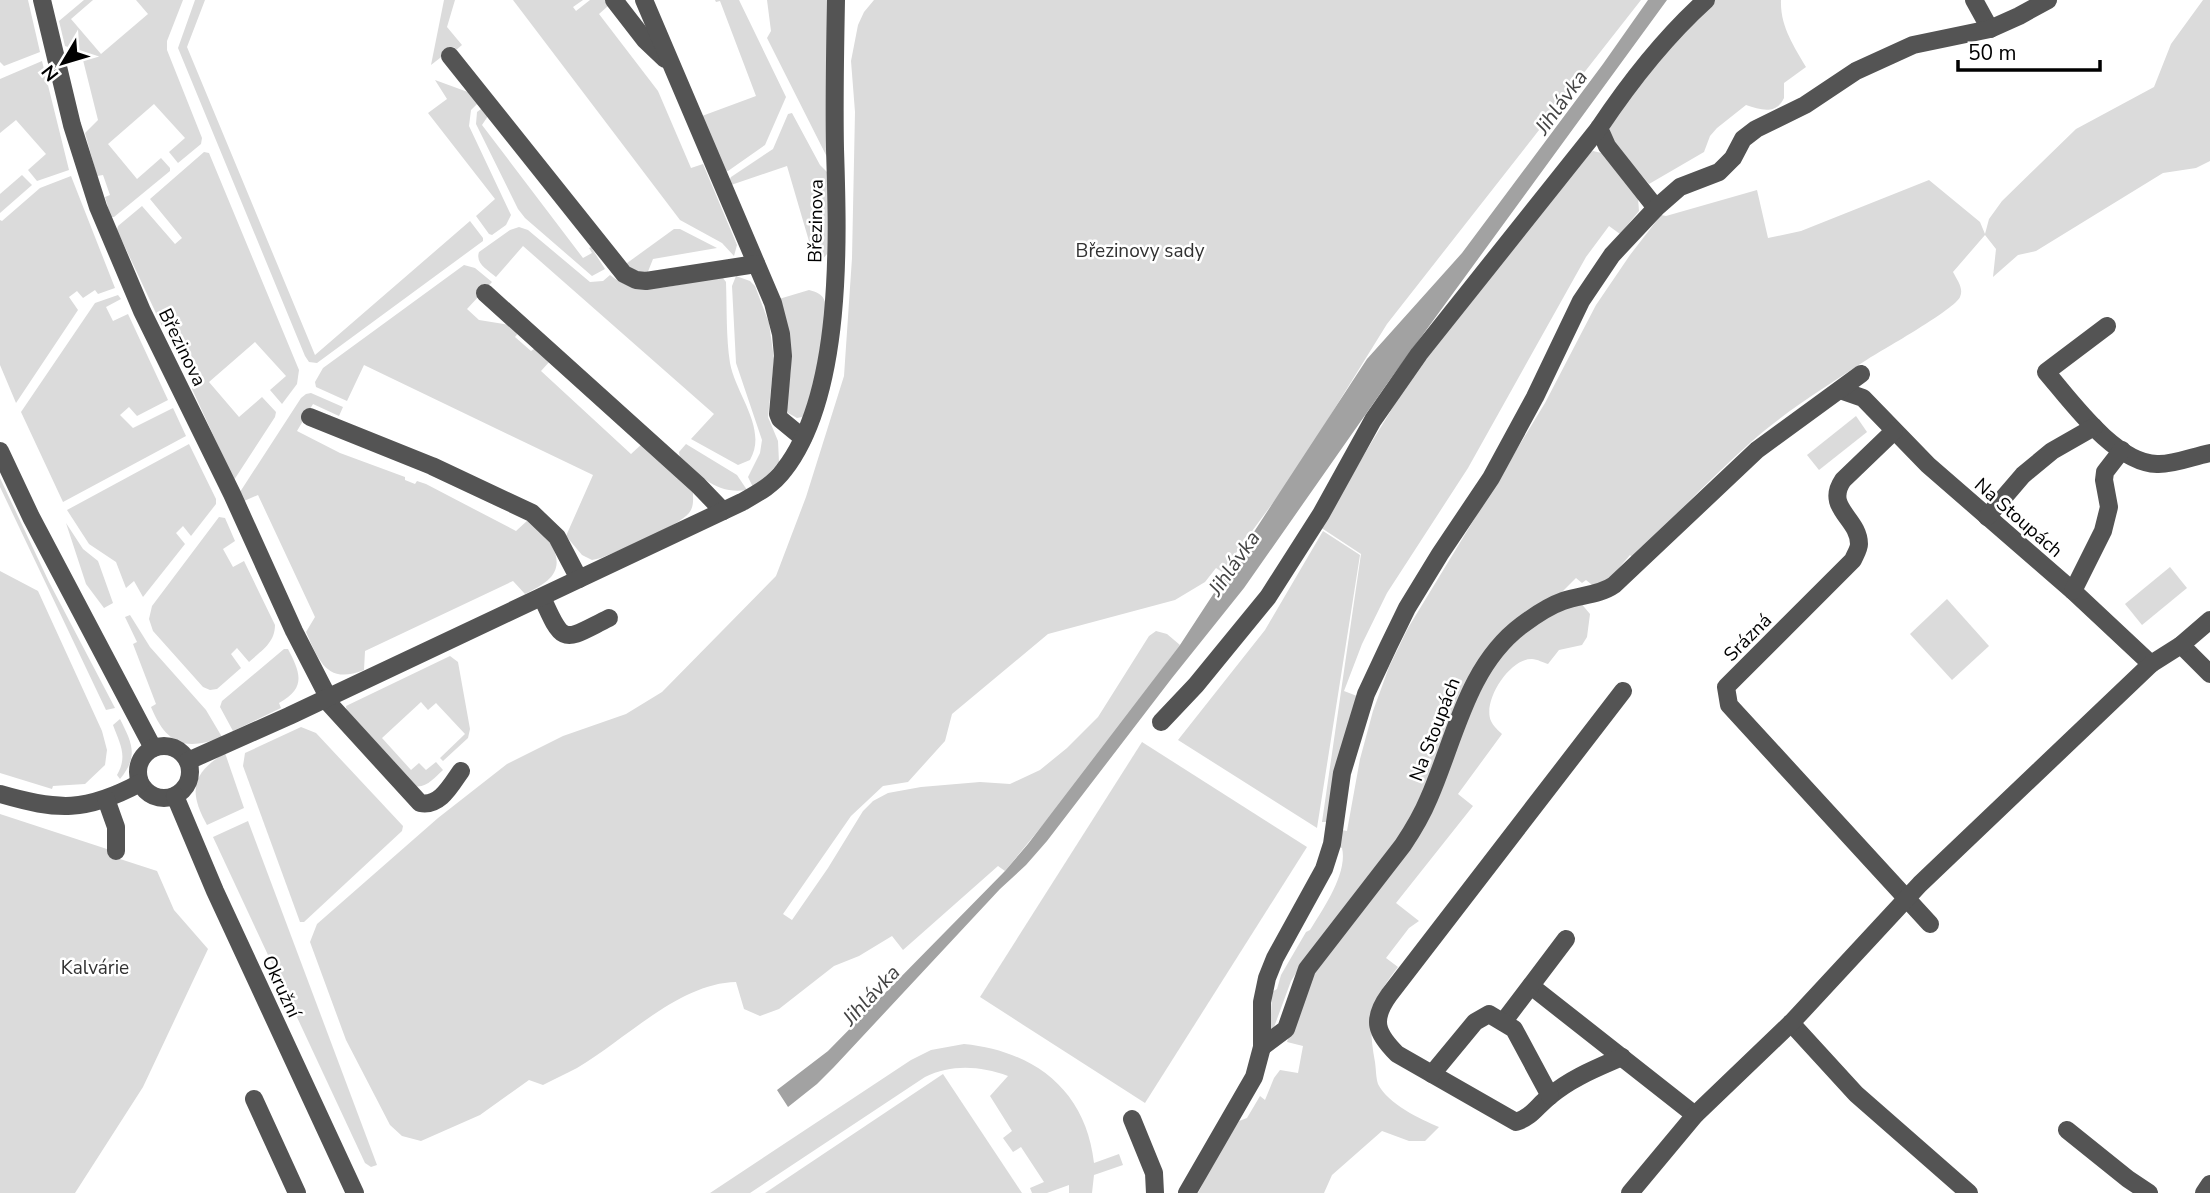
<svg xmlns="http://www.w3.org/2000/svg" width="2210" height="1193" viewBox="0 0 2210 1193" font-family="'Nunito Sans',sans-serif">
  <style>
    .green { fill: #dbdbdb }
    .water { fill: #a2a2a2 }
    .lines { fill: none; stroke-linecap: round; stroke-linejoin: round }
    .minor { stroke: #545454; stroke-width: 18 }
    .labels { text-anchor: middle; stroke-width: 5; stroke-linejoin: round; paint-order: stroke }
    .street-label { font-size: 19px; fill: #000; stroke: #fff }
    .park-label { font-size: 19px; fill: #323232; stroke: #fff }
    .water-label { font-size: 21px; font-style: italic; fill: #434343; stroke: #fff }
  </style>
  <rect width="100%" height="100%" fill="#fff"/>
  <g class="green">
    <path d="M0,0H28L40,52L4,66L0,62Z"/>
    <path d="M84,0H93L71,19L101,54L148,14L136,0H183L167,41V50L202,138L201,144L178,163L169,152L185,138L154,104L108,144L137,179L161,158L170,168V171L114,217H111L105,197L110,195L103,175L97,176L85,133L98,120L81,52L65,46L59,21Z"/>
    <path d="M195,0H205L187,47L315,355L470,221L483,238V241L317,363L309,362L305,356L178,48Z"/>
    <path d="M444,0H455L447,27L462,45L456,50L454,47L431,65Z"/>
    <path d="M513,0H583L573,7L576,11L590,0H607L608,6L599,14L658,91L691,168L703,164L737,245L734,256L722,243L680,220Z"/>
    <path d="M715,0H739L786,97L765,145L728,171L724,170L702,116L756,96L720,1L716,2Z"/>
    <path d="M767,0H829L828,159L767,38L771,31Z"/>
    <path d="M874,0H1641L1387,324L1294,474L1222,572L1216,568L1205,582L1175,600L1048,634L952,714L945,741L908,782L883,786L851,816L783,914L792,920L828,868L863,811L873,801L888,793L921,787L980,782L1010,784L1040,770L1067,748L1098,717L1149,636L1156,631L1167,634L1180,645L1074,787L1005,871L998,866L903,950L892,936L859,956L834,966L779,1009L760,1016L744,1009L736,982C679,983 625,1040 577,1068C566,1074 554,1079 543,1085L529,1080L480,1115L421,1141L402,1136L390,1125L346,1040L310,942L317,924L438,818L507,764L563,736L626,714L662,692L776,576L806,497L844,376L852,258L855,112L851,61L858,25L864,12Z"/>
    <path d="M1714,0H1781C1780,26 1794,46 1806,67L1784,83V98C1776,115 1761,110 1746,105L1717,128L1710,136L1704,152L1649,184L1610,138V124L1669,44Z"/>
    <path d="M2203,0H2210V161L2196,168L2163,173L2036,251L2018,255L1993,277L1996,249L1985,235L1953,272C1957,280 1964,288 1960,297C1955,309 1884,349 1868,359C1828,385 1786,411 1751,442C1710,479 1671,519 1634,559L1630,555L1607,582L1597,589L1586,580L1582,583L1576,578L1560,594L1498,638L1412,820L1301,965L1291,981L1270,1038L1272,992L1277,989L1281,975L1306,932L1310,930C1323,909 1348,873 1342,848L1339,847L1342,830L1347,831L1360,759L1373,711L1389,667L1408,628L1545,403L1596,305L1630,255L1661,215L1666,216L1757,190L1768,238L1801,231L1929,180L1980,222L1985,234L1989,219L2002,201L2076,129L2154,87L2171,44Z"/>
    <path d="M42,61L69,170L37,181L28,170L46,154L16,120L0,133V79Z"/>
    <path d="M435,80L476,95L481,100L471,110L469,126L511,215L506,225L492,235L489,234L476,216L495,199L428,113L447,99Z"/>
    <path d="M485,106L490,113L482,125L583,258L592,253L589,248L591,247L605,269L592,276L525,218L518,209L476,124L477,112Z"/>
    <path d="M792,113L820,165L828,173L827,254L821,261L815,259L811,248L787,166L731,185L729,181L731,177L773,149L788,114Z"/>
    <path d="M1593,151L1606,154L1638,198L1639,211L1620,234L1609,226L1586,257L1468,468L1387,593L1362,644L1344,691L1357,696L1329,822H1322L1361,554L1320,527L1415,371L1588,154Z"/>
    <path d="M204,152L209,153L299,370L297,384L282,404L270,390L286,376L255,342L209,382L239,417L262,397L276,412L275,417L234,480L192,389L200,373L178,329L162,326L117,230L118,226L142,206L175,244L182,238L150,199Z"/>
    <path d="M22,175L32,185L0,213V194Z"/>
    <path d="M71,176L115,288L98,294L95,290L83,298L77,291L69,297L78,310L16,403L0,365V220L2,221L40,188Z"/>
    <path d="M519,227L528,230L590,282L603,281L610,275C644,303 684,279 723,278L726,282C727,309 726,337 730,363C736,395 768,429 750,460L738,465L691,439L714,414L523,246L496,277C488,270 475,264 479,252L510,230Z"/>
    <path d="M674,229H680L717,248L653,259L647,274L635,272L623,266Z"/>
    <path d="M464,265L475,268L492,282L467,309L479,320L510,325L519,332L515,337L531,351L537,347L551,360L541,371L631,454L644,442L693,492C693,500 694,507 689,513C679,526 620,550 601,558L592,560L582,555L566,536L593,475L364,365L347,401L316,387L315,382L323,368Z"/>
    <path d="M736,276L750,281L755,286L769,323L774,359L768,417L778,441L779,462L766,477L753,487L748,477L760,453L762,440L736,363L732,286Z"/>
    <path d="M809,290C816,292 823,294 825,302C831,324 813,385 808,409L802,417L797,418L788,413L786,407L791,369V351L779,299Z"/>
    <path d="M118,295L121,299L106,307L113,321L128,314L168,400L137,416L129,407L120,415L133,428L173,408L186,436L63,502L21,412L95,303Z"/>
    <path d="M311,393L343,407L339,416L313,404L297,431L340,453L405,477V480L415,484L417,481L426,484L516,531L528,520C541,525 544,531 551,543C566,572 549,582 525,594L513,581L365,651L364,670C327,685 319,661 306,632L315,617L258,495L244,501L240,492L301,398L306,394Z"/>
    <path d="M1856,416L1867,432L1819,470L1807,455Z"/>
    <path d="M189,444L216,499V504L191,536L183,526L176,533L185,544L143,597L134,581L126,588L116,562L89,544L67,510Z"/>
    <path d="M686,444L737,475L747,490C718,495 700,476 680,459L679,452Z"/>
    <path d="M0,478L49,582L115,708L106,710L0,487Z"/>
    <path d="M219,517L225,518L235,541L223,549L233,567L244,561L275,625C275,643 261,651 249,662L237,648L231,654L241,668L217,689L210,690L203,687L153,631L149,619L152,606Z"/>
    <path d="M66,523L83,549L98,561L113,603L104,608L86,584Z"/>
    <path d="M1323,531L1360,555L1317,828L1178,740L1265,630Z"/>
    <path d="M2170,567L2187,588L2142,625L2125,604Z"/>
    <path d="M0,571L38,591L102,731L107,750L105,765L85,784L53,786L52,789L0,773Z"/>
    <path d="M1947,599L1989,646L1952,680L1910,634Z"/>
    <path d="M1580,602L1590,614L1587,637L1582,645L1559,650L1548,664C1544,663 1537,659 1532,659C1510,658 1482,701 1491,721C1493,726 1499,731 1502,734L1458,794L1473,806L1396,903L1419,921L1409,928L1386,958L1398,967C1371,1001 1367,1019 1375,1062C1376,1069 1376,1078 1378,1084C1388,1104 1420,1119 1439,1127L1425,1141H1409L1382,1131L1332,1175L1324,1193H1198L1213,1163L1239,1121L1247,1118L1260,1096L1265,1100L1274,1078L1280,1070L1298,1073L1303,1046L1287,1042L1307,983L1412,842L1484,674L1526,629L1552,614Z"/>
    <path d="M130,615L150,647L206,710L222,737C184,752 166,743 151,707L156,704L133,644L137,642L125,617Z"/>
    <path d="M284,649H288C300,672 307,688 279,703L281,708L233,731L220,707L222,701Z"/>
    <path d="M450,656L458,662L470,729L468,738L443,761L440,758L465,734L436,703L428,710L421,702L382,738L411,770L419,763L426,770L436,762L443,770C435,777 426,789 414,786L347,714L346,706Z"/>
    <path d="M120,719C132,743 139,756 120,779L117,775C128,756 120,744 113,725Z"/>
    <path d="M301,727L316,733L403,826L402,831L304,922H300L243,766L245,753Z"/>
    <path d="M1142,742L1307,847L1145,1103L980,997Z"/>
    <path d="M225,753L244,808L207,825C188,791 192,773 225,753Z"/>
    <path d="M0,814L113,851L120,859L157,871L174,910L208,949L143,1087L75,1193H0Z"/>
    <path d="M248,821L377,1165L371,1167L365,1163L213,837Z"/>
    <path d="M964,1044C1034,1051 1086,1090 1094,1163L1119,1154L1123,1165L1094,1175L1092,1193H1069V1185L1047,1193H1032L1030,1188L1044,1182L1021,1147L1013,1152L1003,1138L1012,1131L990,1096L1008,1076C980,1066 952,1064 925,1077L750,1193H710L911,1060L931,1050Z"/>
    <path d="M943,1074L1022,1193H765Z"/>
  </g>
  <path class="water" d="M1648,0H1667L1389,381L1244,588L1172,678L1047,841L1026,865L1000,889L834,1067L817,1084L788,1107L777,1090L828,1051L1005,871L1028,844L1180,645L1367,359L1462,253L1603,64Z"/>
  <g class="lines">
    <g class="minor">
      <path d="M42,0L72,125L98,207L142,311L232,494L294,631L328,697"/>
      <path d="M614,0L645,40L665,59"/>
      <path d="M644,0L773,303L781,334L783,356L778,414L780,419L803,438"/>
      <path d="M1974,0L1990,29"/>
      <path d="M450,56L624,274L636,280L646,281L756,264"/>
      <path d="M1599,128L1607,146L1656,208"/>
      <path d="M485,293L698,485L723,511"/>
      <path d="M2107,326L2046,372C2071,401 2115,463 2157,464C2173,465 2194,456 2210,453"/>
      <path d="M1840,390L1863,398L1928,465L2073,591L2151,664"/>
      <path d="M310,417L432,466L532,513L557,537L579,579"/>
      <path d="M1894,431L1843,480C1824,508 1859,518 1859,544C1859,549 1855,555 1853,560L1726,687L1729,705L1930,924"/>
      <path d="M0,451L31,517L153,748"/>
      <path d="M1987,517L2023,475L2052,451L2094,427"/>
      <path d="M2073,591L2103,531L2109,507L2104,480L2105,472L2122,450"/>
      <path d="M542,597C564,648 564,640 609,618"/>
      <path d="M2181,645L2210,674"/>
      <path d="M325,699L420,803C440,807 451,785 461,771"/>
      <path d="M1161,722L1196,685L1268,597L1321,514L1373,420L1419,354L1599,128C1629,83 1665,37 1706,0"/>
      <circle cx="164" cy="772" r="26"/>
      <path d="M188,761L289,716L742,502C758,493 773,485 784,470C843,394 838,241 835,149C834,100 835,50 836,0"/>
      <path d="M0,794C58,811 86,812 140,783"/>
      <path d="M175,796L215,891L355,1193"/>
      <path d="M106,799L116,827V851"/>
      <path d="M1531,986L1695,1115"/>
      <path d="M1504,1021L1566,939"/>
      <path d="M1791,1023L1856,1094L1969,1193"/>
      <path d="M1262,1047L1286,1029L1307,969L1403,845C1413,830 1422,815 1429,798C1455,739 1467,666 1522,625C1534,616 1549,606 1563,601C1580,595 1600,595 1614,585L1757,450L1861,374"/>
      <path d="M1622,1057C1597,1068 1571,1078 1550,1096C1537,1106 1532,1117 1516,1122L1397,1054C1376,1033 1371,1020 1389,995L1623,691"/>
      <path d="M1432,1074L1475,1022L1489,1014L1514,1029L1550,1096"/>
      <path d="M254,1099L297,1193"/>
      <path d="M1132,1119L1154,1173L1155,1193"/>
      <path d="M2067,1130L2128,1179L2149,1193"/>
      <path d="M1187,1193L1254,1077L1262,1047V1002L1267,978L1275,958L1324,869L1332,844L1342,773L1366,694L1388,647L1407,608L1440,554L1491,478L1535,397L1581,301L1612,255L1656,208L1680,187L1719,172L1733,158L1743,139L1756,129L1805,105L1856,71L1913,45L1990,29L2019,16L2048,0"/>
      <path d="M1630,1193L1695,1115L1791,1023L1920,884L2151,664L2181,645L2210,620"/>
      <path d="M2204,1193L2210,1184"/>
    </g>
  </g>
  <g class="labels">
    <g class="street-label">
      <text transform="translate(815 221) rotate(-89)" y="7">Březinova</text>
      <text transform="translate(183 347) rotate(64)" y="7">Březinova</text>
      <text transform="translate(2019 517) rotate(41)" y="7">Na Stoupách</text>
      <text transform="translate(1747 637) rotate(-45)" y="7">Srázná</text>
      <text transform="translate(1434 729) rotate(-69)" y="7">Na Stoupách</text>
      <text transform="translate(282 986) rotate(65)" y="7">Okružní</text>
    </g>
    <g class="park-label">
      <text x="1140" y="257">Březinovy sady</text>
      <text x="95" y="974">Kalvárie</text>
    </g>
    <g class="water-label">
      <text transform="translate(1561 102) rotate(-54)" y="7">Jihlávka</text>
      <text transform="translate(1234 563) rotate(-55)" y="7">Jihlávka</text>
      <text transform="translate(871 995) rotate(-47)" y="7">Jihlávka</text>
    </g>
  </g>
  <g transform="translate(63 63) rotate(232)" stroke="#ffffff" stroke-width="5" paint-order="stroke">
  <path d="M0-5L12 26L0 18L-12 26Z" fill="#000000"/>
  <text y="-10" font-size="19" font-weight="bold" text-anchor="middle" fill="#000000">N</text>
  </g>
  <path d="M1958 60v10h142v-10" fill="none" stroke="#000000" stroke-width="3.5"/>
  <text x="1968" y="60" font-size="21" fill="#000000" stroke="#ffffff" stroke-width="5" paint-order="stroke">50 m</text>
</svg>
